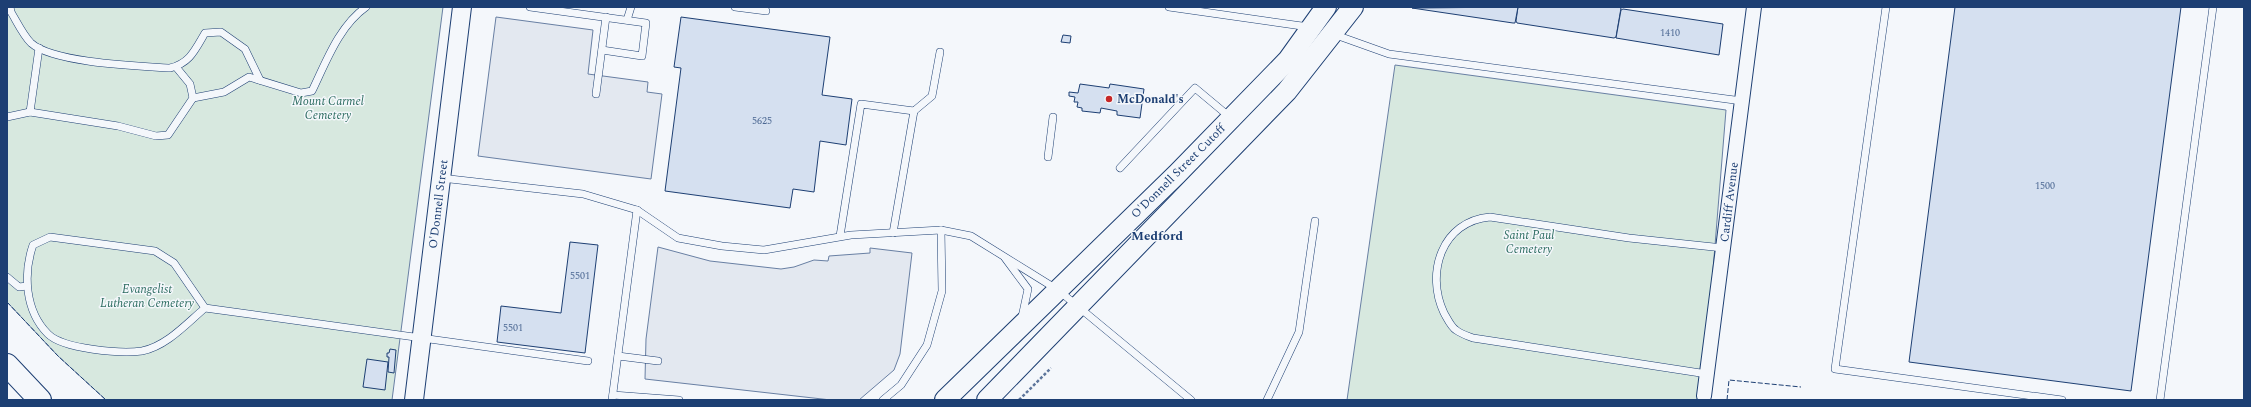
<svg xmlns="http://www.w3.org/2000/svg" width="2251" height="407" viewBox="0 0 2251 407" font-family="Spectral,serif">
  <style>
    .green { fill: #d7e8df; stroke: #687fa3 }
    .parking { fill: #e3e8f0; stroke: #687fa3 }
    .building { fill: #d5e0f0; stroke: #1d3f73 }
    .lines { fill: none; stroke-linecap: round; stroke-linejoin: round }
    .service-casing { stroke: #1d3f73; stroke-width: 8 }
    .minor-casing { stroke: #1d3f73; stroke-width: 16 }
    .tertiary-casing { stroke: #1d3f73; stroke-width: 20 }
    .secondary-casing { stroke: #1d3f73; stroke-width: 22 }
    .motorway-casing { stroke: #1d3f73; stroke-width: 24 }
    .path { stroke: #5e769c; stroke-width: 2.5; stroke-dasharray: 3 2; stroke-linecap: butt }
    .service { stroke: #f4f7fb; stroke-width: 7 }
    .minor { stroke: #f4f7fb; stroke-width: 14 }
    .tertiary { stroke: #f4f7fb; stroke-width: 18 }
    .secondary { stroke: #f4f7fb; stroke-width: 20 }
    .motorway { stroke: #f4f7fb; stroke-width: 22 }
    .fence { stroke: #1d3f73; stroke-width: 1; stroke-dasharray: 5 2; stroke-linecap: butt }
    .poi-dot { fill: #c62828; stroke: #f4f7fb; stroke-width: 1.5 }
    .labels { text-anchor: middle; stroke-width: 3; stroke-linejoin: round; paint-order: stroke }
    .number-label { font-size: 10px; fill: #4b6792 }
    .poi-label { font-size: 12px; font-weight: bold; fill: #1d3f73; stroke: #f4f7fb; text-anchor: start }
    .park-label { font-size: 12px; font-style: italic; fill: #2c6c60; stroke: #f4f7fb }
    .street-label { font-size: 12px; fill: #1d3f73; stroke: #f4f7fb }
    .neighbourhood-label { font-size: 13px; font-weight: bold; fill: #1d3f73; stroke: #f4f7fb }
  </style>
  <rect width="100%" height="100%" fill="#f4f7fb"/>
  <g class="green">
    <path d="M7,7H443L392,400H106L58,356L7,302Z"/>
    <path d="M1395,65L1726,110L1706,356L1699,400H1347Z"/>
  </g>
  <g class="parking">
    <path d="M496,17L593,30L588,74L648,82L647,92L662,94L651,179L478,156Z"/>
    <path d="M658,247L710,261L781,269L794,267L814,260L828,261L829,256L870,253V248L912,253L900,354L894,370L859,400H831L645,379L646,339Z"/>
  </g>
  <g class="building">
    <path d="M1518,7H1619L1621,8L1616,37L1614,38L1517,23L1516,21Z"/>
    <path d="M1518,7L1515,23H1513L1412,8Z"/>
    <path d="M1955,7H2181L2131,391L1909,362Z"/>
    <path d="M1623,9L1723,24L1719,55L1616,38L1621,10Z"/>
    <path d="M681,17L830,37L822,95L852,99L846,145L820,141L814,192L793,189L790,208L665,191L681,68L674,67Z"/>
    <path d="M1063,35L1071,36L1070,43L1061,42Z"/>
    <path d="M1080,84L1109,88L1110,84L1144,89L1140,118L1117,115V111L1101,108L1100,113L1082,111V108L1077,107L1078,102H1074L1075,97L1069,96V92L1078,93Z"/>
    <path d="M570,242L598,245L585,353L497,342L501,306L561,313Z"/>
    <path d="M390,349L396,350L394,373L388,372L389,357H387V353H389Z"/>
    <path d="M367,359L388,362L385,390L363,387Z"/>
  </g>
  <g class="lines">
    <defs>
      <g id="service">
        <path d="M10,7L11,12C17,22 23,35 31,43C53,63 139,66 170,68C190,63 195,50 205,33L221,32L245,49L260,80"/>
        <path d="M530,7L646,23L642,56L602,50"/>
        <path d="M735,7L766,11"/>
        <path d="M1169,7L1309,27"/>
        <path d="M1886,7L1835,369L2062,400"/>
        <path d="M627,20L631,7"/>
        <path d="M1333,34L1389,54L1742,101"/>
        <path d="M596,94L606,17"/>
        <path d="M193,98L224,92L249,77L301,93L312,91C326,62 339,26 366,7"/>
        <path d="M30,112L39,48"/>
        <path d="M7,117L30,112L118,126L156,136L168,135L193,98L190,84L176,67"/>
        <path d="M1048,157L1053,117"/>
        <path d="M1120,168L1195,88L1231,118"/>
        <path d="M441,178L583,194L637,210L678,238L722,246L764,250L851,235L941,230L971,236L1058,290L1191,400"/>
        <path d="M893,233L914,111"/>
        <path d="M840,236L861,104L914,111L932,96L940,52"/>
        <path d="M1005,258L1028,289L1022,317"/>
        <path d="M7,277L19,287L27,286"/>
        <path d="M205,308L174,263L155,251L50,237L33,245C23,274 25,311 48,334C63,349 121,354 142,351C167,346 187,323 205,308L588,361"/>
        <path d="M618,356L658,361"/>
        <path d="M1707,374L1473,338C1468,336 1461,334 1456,330C1451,327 1447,318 1444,313C1425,273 1442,221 1490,217L1629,238L1723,248"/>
        <path d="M613,395L679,400"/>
        <path d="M612,400L637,210"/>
        <path d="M883,400L901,385L927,345L942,291L941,230"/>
        <path d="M1267,400L1299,332L1315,221"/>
        <path d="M2160,400L2213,7"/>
      </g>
      <path id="minor" d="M1704,396L1754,7"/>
      <path id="tertiary" d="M414,400L462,7"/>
      <g id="secondary">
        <path d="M945,400L1177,174L1288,60L1326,7"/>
        <path d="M987,400L1287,91L1353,7"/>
      </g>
      <path id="motorway" d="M7,365L40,400"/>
    </defs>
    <use href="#service" class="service-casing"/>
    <use href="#minor" class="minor-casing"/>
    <use href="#tertiary" class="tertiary-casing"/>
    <use href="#secondary" class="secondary-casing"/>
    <use href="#motorway" class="motorway-casing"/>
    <path class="path" d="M1019,400L1051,368"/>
    <use href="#service" class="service"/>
    <use href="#minor" class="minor"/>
    <use href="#tertiary" class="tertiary"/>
    <use href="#secondary" class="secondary"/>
    <use href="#motorway" class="motorway"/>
    <g class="fence">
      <path d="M7,302L58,356L106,400"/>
      <path d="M1727,400L1729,380L1801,387"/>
    </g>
  </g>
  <circle class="poi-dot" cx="1109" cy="99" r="4"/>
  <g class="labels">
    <g class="number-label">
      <text x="1670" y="36">1410</text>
      <text x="762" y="124">5625</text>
      <text x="2045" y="189">1500</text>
      <text x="580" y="279">5501</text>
      <text x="513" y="331">5501</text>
    </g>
    <g class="poi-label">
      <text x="1117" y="103">McDonald's</text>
    </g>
    <g class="park-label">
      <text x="328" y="105">Mount Carmel<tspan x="328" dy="14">Cemetery</tspan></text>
      <text x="1529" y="239">Saint Paul<tspan x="1529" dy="14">Cemetery</tspan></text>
      <text x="147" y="293">Evangelist<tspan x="147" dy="14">Lutheran Cemetery</tspan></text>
    </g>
    <g class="street-label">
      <text transform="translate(1178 171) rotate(-45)" y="4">O'Donnell Street Cutoff</text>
      <text transform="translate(1729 202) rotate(-83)" y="4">Cardiff Avenue</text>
      <text transform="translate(438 204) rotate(-83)" y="4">O'Donnell Street</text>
    </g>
    <g class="neighbourhood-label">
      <text x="1157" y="240">Medford</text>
    </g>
  </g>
  <rect width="2251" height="407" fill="none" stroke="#1d3f73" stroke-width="16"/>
</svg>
